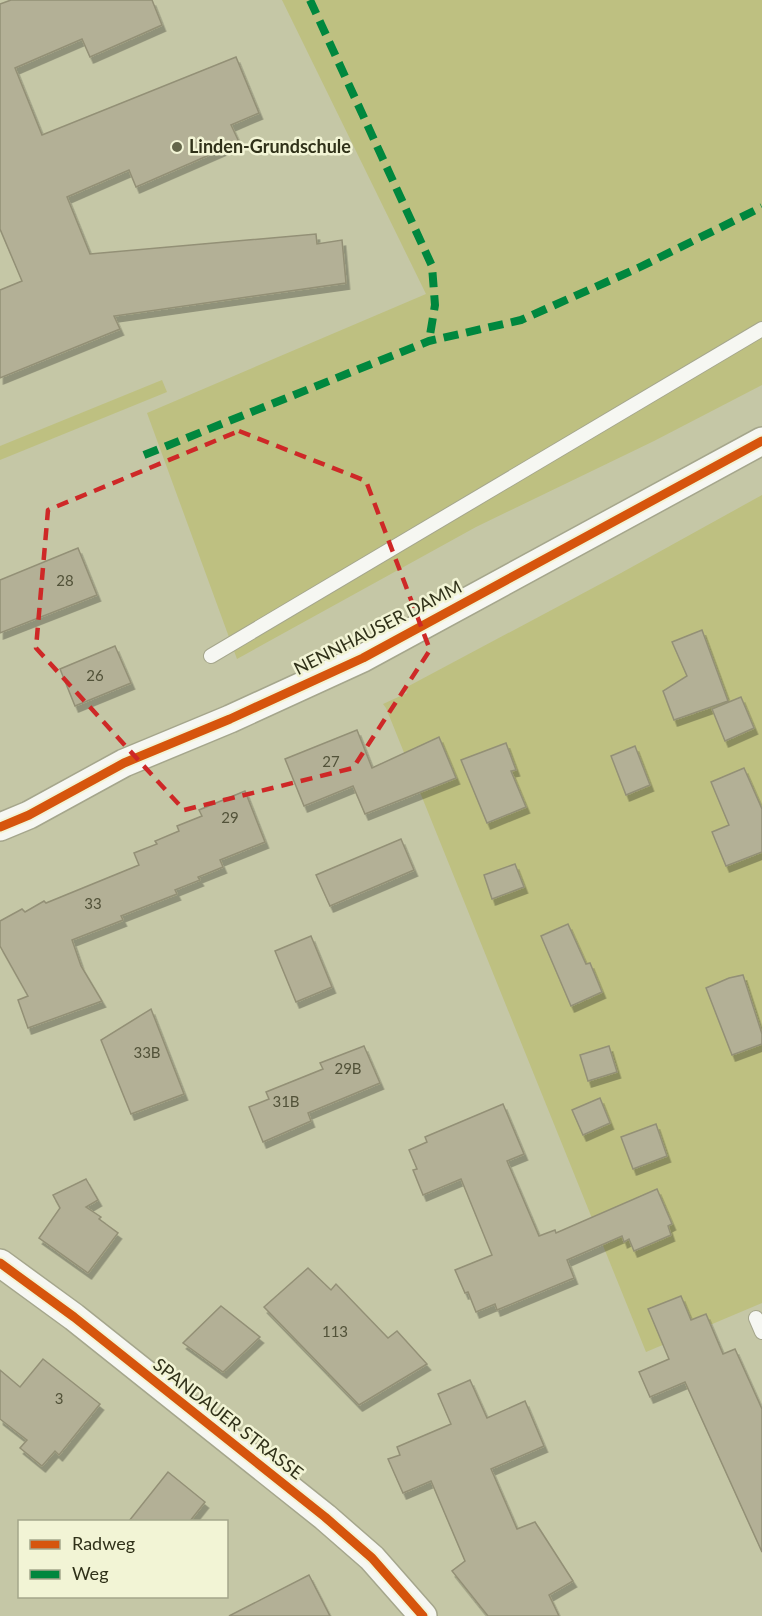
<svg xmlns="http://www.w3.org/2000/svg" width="762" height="1616" viewBox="0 0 762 1616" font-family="Lato,sans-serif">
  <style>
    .green { fill: #bec081 }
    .building { fill: #b3b096; stroke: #939076; stroke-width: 1.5; filter: url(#shadow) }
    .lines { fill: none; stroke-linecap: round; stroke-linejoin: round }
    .lane-casing { stroke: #a5a68c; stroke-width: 16 }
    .street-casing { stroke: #a5a68c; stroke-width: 30 }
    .lane { stroke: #f6f7f2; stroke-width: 14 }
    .street { stroke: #f6f7f2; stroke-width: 27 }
    .quiet { stroke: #00873e; stroke-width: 8; stroke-dasharray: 15 8; stroke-linecap: butt }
    .cycleway-casing { stroke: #f2f4d5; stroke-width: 13 }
    .cycleway { stroke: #d6550d; stroke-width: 9 }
    .marked { fill: none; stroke: #ce2827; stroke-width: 4.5; stroke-dasharray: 12 8; stroke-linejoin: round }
    .poi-dot { fill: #64664a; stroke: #f2f4d5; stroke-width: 2 }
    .labels { text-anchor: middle; stroke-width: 5; stroke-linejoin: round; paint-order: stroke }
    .number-label { font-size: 15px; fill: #525239 }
    .poi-label { font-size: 18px; font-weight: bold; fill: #303119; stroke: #f2f4d5; text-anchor: start }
    .street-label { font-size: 18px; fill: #303119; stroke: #f2f4d5 }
  </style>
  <defs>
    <filter id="shadow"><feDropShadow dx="3.5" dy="6" stdDeviation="0" flood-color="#0004"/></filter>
  </defs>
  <rect width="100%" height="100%" fill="#c5c7a6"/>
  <g class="green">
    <path d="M282,0H762V385L654,441L476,527L237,659L147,413L426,294Z"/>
    <path d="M162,380L167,392L0,460V446Z"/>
    <path d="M762,495V1303L646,1352L386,708L383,704L407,693L405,688L621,573Z"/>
  </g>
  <g class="building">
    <path d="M11,0H152L162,25L90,57L82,39L15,68L42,135L236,57L259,113L231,125L239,142L136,187L129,170L67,197L90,254L316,234L317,244L342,240L346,283L114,316L120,329L0,378V290L22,281L0,229V4Z"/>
    <path d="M78,548L97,595L0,633V580Z"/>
    <path d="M702,630L728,701L674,720L663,691L687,676L672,642Z"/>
    <path d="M115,646L131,683L75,706L60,669Z"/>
    <path d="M741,697L754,728L725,741L712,709Z"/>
    <path d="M357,730L372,768L439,737L456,778L365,814L353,786L304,806L285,759Z"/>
    <path d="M506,743L516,770L511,771L526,807L487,823L461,760Z"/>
    <path d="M635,746L650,785L626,795L611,756Z"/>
    <path d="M744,768L762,809V852L726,866L712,832L729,825L711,782Z"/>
    <path d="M245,791L265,842L220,860L223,867L198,877L200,880L175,890L177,894L121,916L123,920L72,940L81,966L102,1001L28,1028L18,1000L28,996L0,946V921L22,909L25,912L44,901L46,903L139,865L134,853L157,844L155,841L179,831L177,826L202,816L199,810Z"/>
    <path d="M401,839L414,870L330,906L316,875Z"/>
    <path d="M515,864L524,887L492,899L484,875Z"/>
    <path d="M568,924L586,964L590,963L602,992L571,1006L541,936Z"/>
    <path d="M311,936L332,987L296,1002L275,951Z"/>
    <path d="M743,975L762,1034V1044L732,1055L706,988L729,978Z"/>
    <path d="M151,1009L184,1094L131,1114L101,1040Z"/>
    <path d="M364,1046L380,1083L308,1113L311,1121L263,1142L249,1107L269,1099L266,1092L323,1069L320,1063Z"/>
    <path d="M609,1046L617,1072L588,1081L580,1055Z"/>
    <path d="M600,1098L610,1123L583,1135L572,1110Z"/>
    <path d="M503,1104L524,1154L507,1161L539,1236L555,1230L556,1233L657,1189L672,1224L668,1226L671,1235L634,1251L629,1239L624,1242L622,1236L567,1260L574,1278L497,1310L495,1304L476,1312L468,1292L465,1293L455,1270L492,1255L461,1179L423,1195L413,1170L417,1169L409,1150L427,1142L425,1137Z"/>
    <path d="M656,1124L667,1156L633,1169L621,1137Z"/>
    <path d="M86,1179L98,1200L86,1207L101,1217L99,1219L118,1233L88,1273L39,1238L60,1208L53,1195Z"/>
    <path d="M308,1268L331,1290L336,1284L388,1338L397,1331L427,1364L359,1405L264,1307Z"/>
    <path d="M681,1296L691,1320L706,1314L723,1354L735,1349L762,1409V1552L685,1382L650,1397L639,1372L669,1359L648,1309Z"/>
    <path d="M221,1306L260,1337L223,1372L183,1343Z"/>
    <path d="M43,1359L100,1404L59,1455L55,1451L42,1466L20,1448L27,1440L0,1419V1370L20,1387Z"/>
    <path d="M470,1380L487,1418L525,1401L544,1446L491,1469L517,1529L535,1522L573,1581L549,1595L559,1616H488L452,1571L465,1561L431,1481L403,1493L388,1459L400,1455L397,1447L451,1424L438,1394Z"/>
    <path d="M168,1472L205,1502L190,1521H129Z"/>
    <path d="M309,1575L330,1616H229Z"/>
  </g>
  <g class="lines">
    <defs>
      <g id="lane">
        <path d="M211,656L762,329"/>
        <path d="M756,1318L762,1332"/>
      </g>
      <g id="street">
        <path d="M0,827L29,815L124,763L230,719L363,658L762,441"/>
        <path d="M0,1263L74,1317L325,1517L372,1558L423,1616"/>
      </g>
    </defs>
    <use href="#lane" class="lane-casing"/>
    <use href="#street" class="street-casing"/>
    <use href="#lane" class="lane"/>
    <use href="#street" class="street"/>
    <g class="quiet">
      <path d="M310,0L432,266L435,305L429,341"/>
      <path d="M144,455L429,341L521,320L638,268L762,207"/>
    </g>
    <defs>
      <g id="cycleway">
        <path d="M0,827L29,815L124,763L230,719L363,658L762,441"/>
        <path d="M0,1263L74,1317L325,1517L372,1558L423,1616"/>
      </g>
    </defs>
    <use href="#cycleway" class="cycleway-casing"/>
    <use href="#cycleway" class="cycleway"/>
  </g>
  <path class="marked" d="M239,431L366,481L430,650L353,768L184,810L36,648L48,510Z"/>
  <circle class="poi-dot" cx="177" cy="147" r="6"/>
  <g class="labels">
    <g class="number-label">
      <text x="65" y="586">28</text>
      <text x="95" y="681">26</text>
      <text x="331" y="767">27</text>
      <text x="230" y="823">29</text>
      <text x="93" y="909">33</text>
      <text x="147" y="1058">33B</text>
      <text x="348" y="1074">29B</text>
      <text x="286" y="1107">31B</text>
      <text x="335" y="1337">113</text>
      <text x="59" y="1404">3</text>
    </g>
    <g class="poi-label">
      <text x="189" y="153">Linden-Grundschule</text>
    </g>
    <g class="street-label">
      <text transform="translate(378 628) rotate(-27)" y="6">NENNHAUSER DAMM</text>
      <text transform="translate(228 1419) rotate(38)" y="6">SPANDAUER STRASSE</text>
    </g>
  </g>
  <rect x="18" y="1520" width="210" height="78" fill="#f2f4d5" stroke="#a4a68a" stroke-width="1.5"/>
  <rect x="30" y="1540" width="30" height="9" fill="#d6550d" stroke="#a4a68a" stroke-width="1.5"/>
  <text x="72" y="1550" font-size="18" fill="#303119">Radweg</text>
  <rect x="30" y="1570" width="30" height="9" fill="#00873e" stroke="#a4a68a" stroke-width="1.5"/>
  <text x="72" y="1580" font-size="18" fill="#303119">Weg</text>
</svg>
